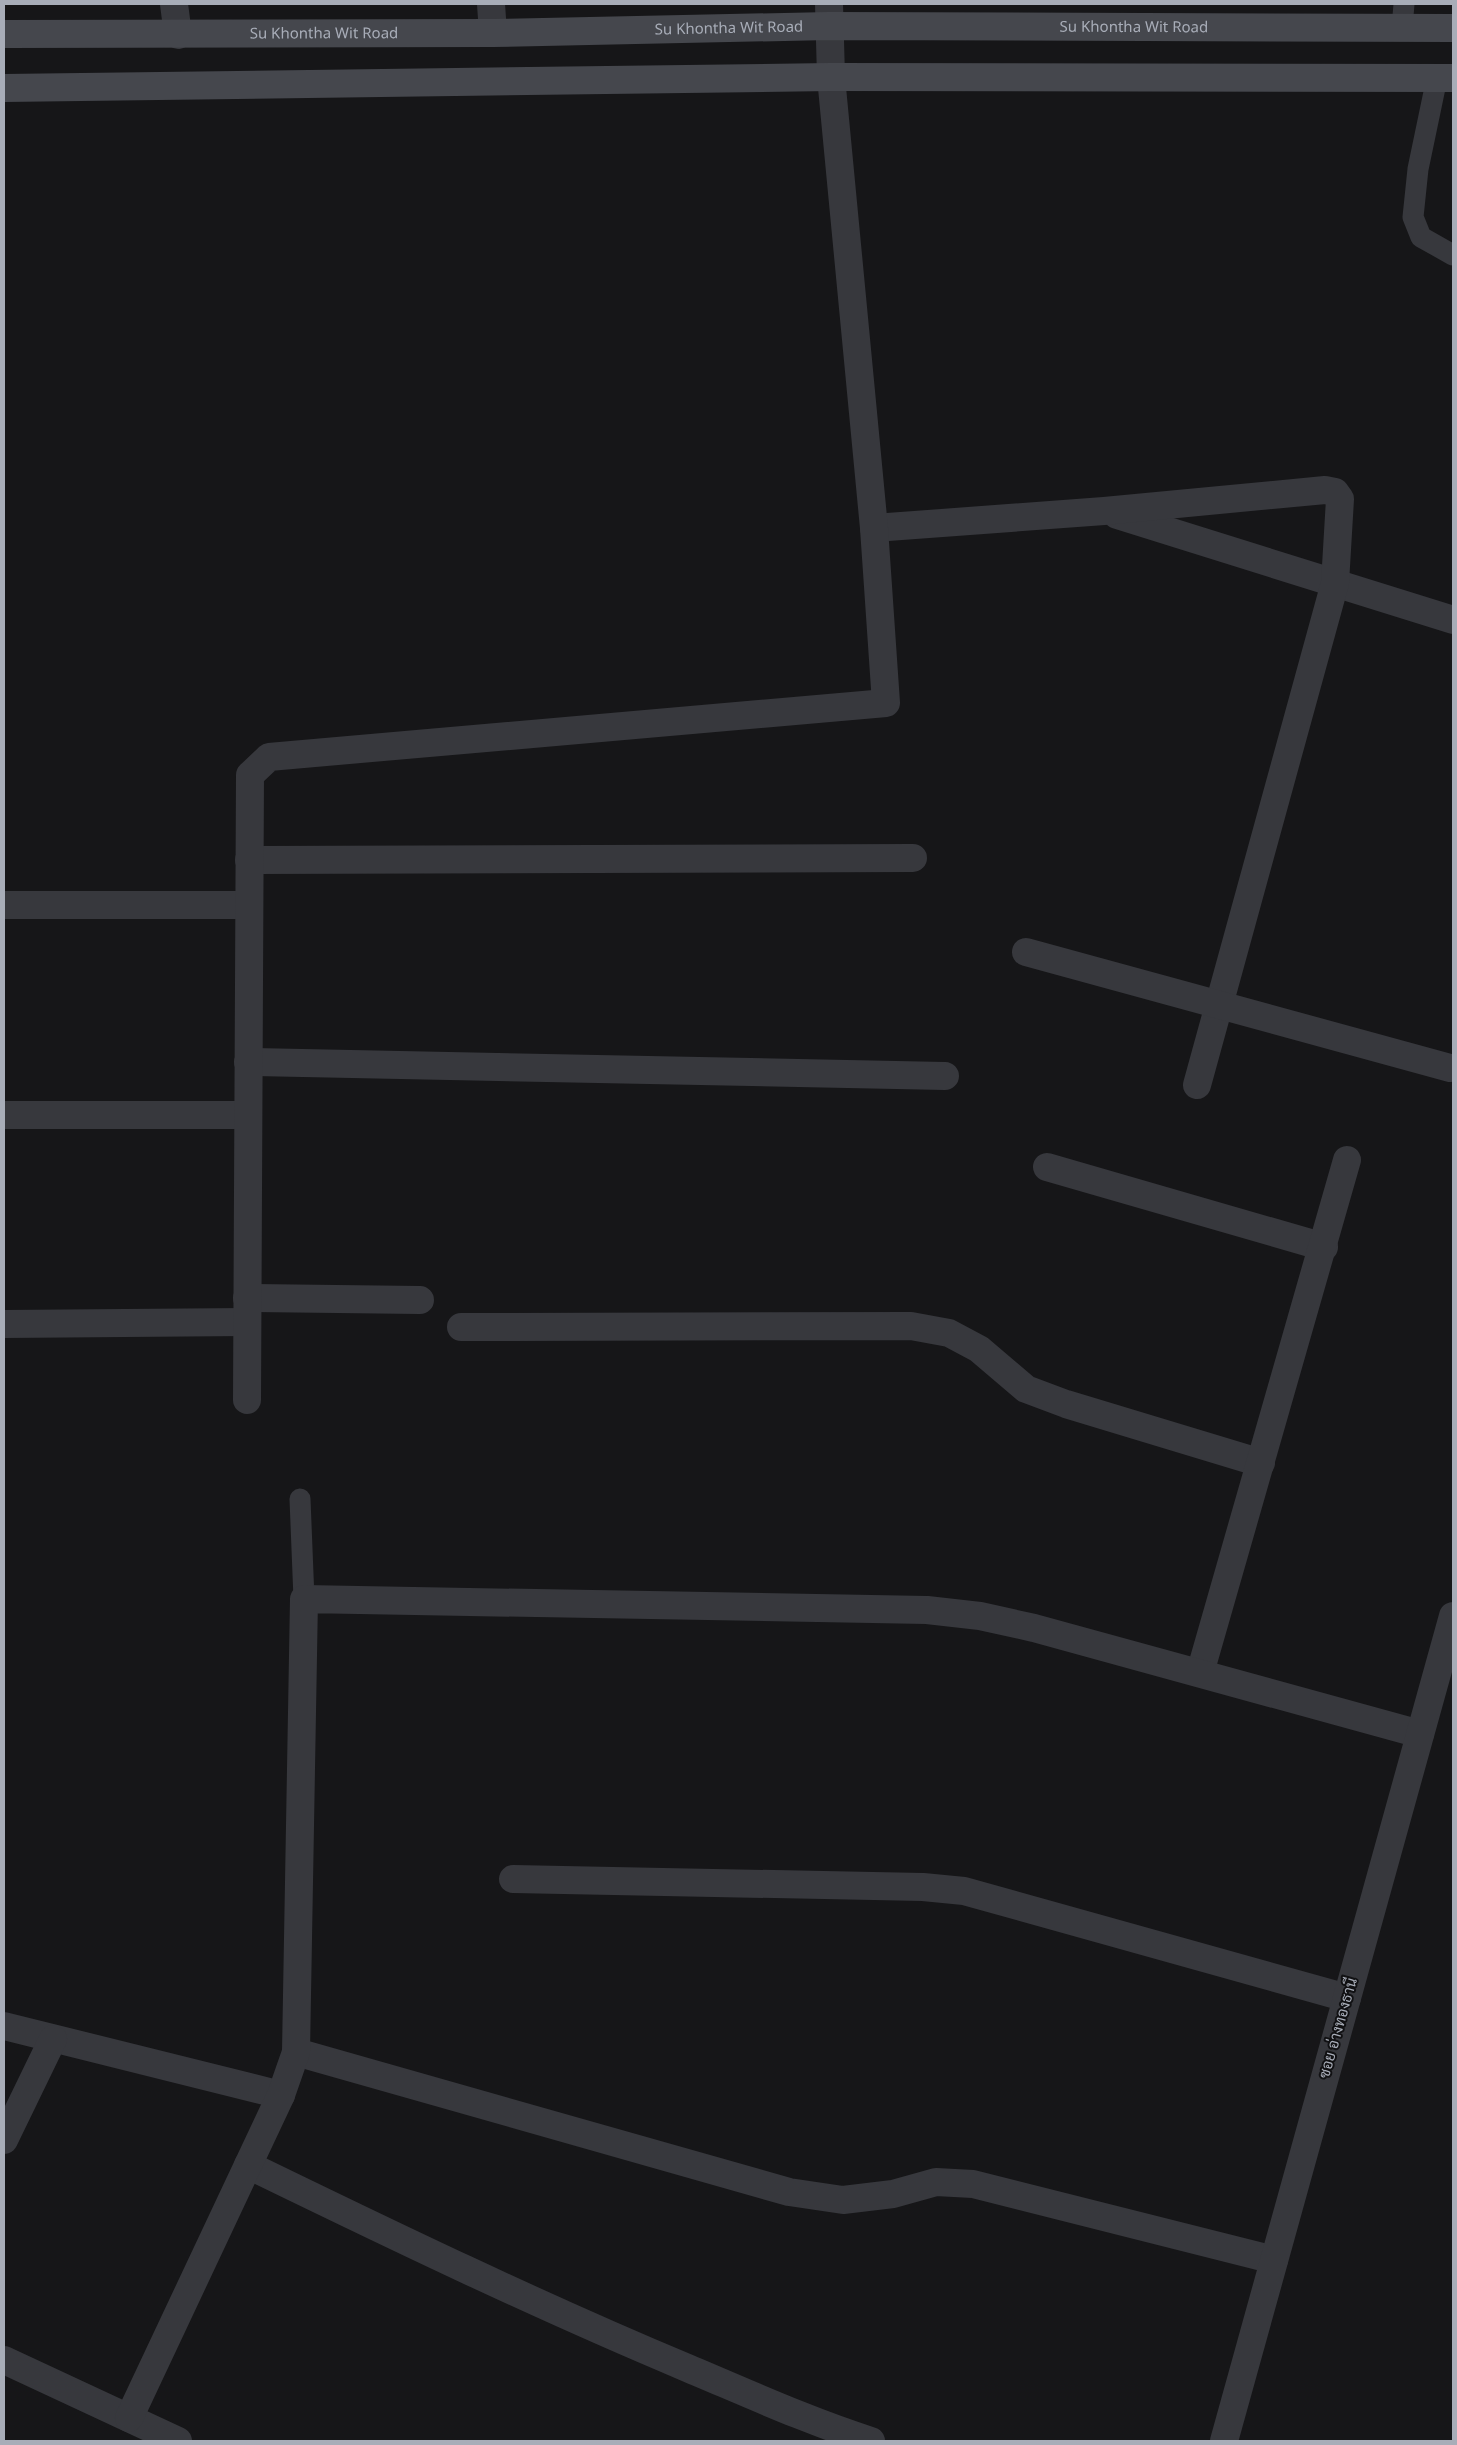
<svg xmlns="http://www.w3.org/2000/svg" width="1457" height="2445" viewBox="0 0 1457 2445" font-family="'Noto Sans',Sarabun,sans-serif">
  <style>
    .lines { fill: none; stroke-linecap: round; stroke-linejoin: round }
    .service { stroke: #37383d; stroke-width: 21 }
    .minor { stroke: #37383d; stroke-width: 28 }
    .secondary { stroke: #45474d; stroke-width: 28 }
    .labels { text-anchor: middle; stroke-width: 4; stroke-linejoin: round; paint-order: stroke }
    .street-label { font-size: 15px; fill: #a8adb8; stroke: #111113 }
  </style>
  <rect width="100%" height="100%" fill="#161618"/>
  <g class="lines">
    <g class="service">
      <path d="M1402,28L1404,4"/>
      <path d="M1437,78L1418,169L1413,217L1421,237L1453,255"/>
      <path d="M300,1499L304,1599"/>
    </g>
    <g class="minor">
      <path d="M174,4L178,35"/>
      <path d="M491,4L493,33"/>
      <path d="M1117,515L1453,620"/>
      <path d="M874,528L1104,511L1325,490L1335,492L1340,499L1335,583L1197,1085"/>
      <path d="M249,860L913,858"/>
      <path d="M4,905H249"/>
      <path d="M1026,952L1450,1068"/>
      <path d="M248,1062L945,1076"/>
      <path d="M4,1115H248"/>
      <path d="M1047,1167L1324,1247"/>
      <path d="M247,1298L420,1300"/>
      <path d="M4,1324L247,1322"/>
      <path d="M461,1327L911,1326L949,1333L979,1349L1026,1389L1066,1404L1261,1463"/>
      <path d="M247,1400L250,775L269,757L886,703L874,528L831,77L829,4"/>
      <path d="M1200,1673L1347,1160"/>
      <path d="M513,1879L923,1887L964,1891L1347,1998"/>
      <path d="M4,2026L281,2095"/>
      <path d="M296,2052L789,2192L843,2200L893,2194L936,2182L973,2184L1274,2260"/>
      <path d="M4,2140L53,2039"/>
      <path d="M248,2165C392,2235 537,2305 685,2367C747,2393 808,2421 871,2441"/>
      <path d="M4,2360L178,2441"/>
      <path d="M129,2418L281,2095L296,2052L304,1599L927,1610L980,1616L1034,1628L1420,1734"/>
      <path d="M1224,2441L1453,1616"/>
    </g>
    <g class="secondary">
      <path id="s1" d="M4,34L493,33L829,26L1453,28"/>
      <path d="M4,88L831,77L1453,78"/>
    </g>
  </g>
  <g class="labels">
    <g class="street-label">
      <text dy="5" stroke="none"><textPath href="#s1" startOffset="1130">Su Khontha Wit Road</textPath></text>
      <text dy="5" stroke="none"><textPath href="#s1" startOffset="725">Su Khontha Wit Road</textPath></text>
      <text dy="5" stroke="none"><textPath href="#s1" startOffset="320">Su Khontha Wit Road</textPath></text>
      <text transform="translate(1338 2028) rotate(-74)" y="5">ซอย อ่างทองธานี</text>
    </g>
  </g>
  <rect width="1457" height="2445" fill="none" stroke="#a8adb8" stroke-width="10"/>
</svg>
